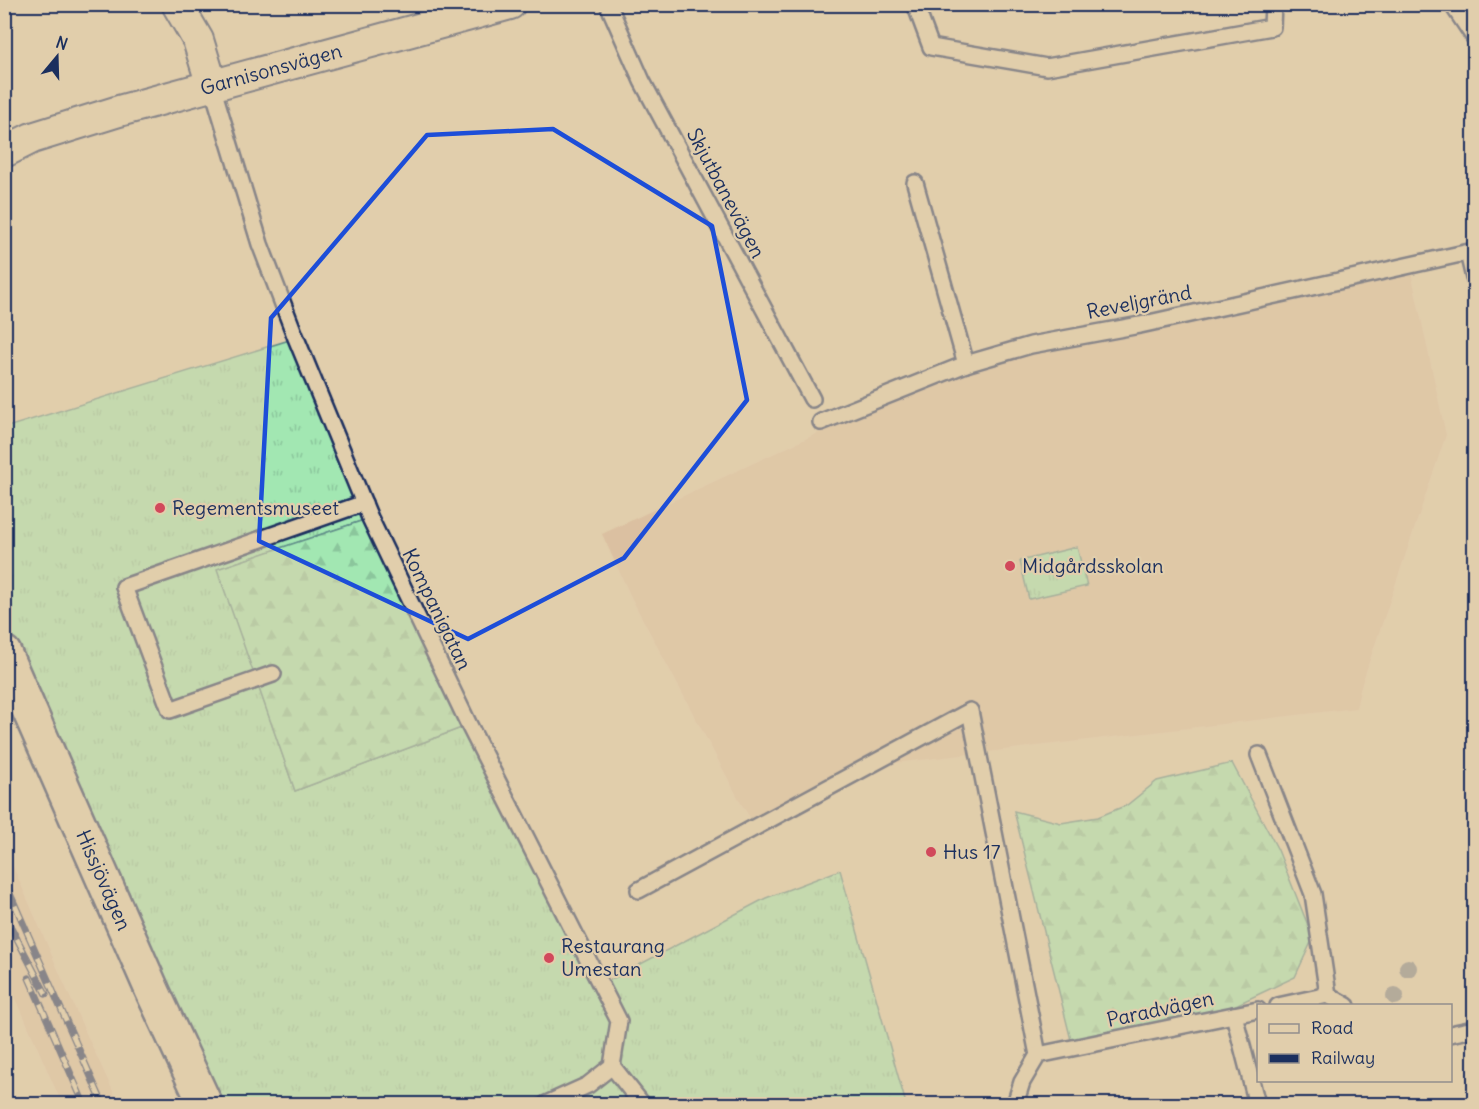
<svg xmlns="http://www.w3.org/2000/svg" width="1479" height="1109" viewBox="0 0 1479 1109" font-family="Delius,sans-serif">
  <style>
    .built { fill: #dbc0a1 }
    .grass { fill: url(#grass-tufts); stroke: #5e8b88; stroke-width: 1.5 }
    .forest { fill: url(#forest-firs); stroke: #5e8b88; stroke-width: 1.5 }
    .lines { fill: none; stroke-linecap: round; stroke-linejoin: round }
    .service-casing { stroke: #1b2f5e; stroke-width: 20 }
    .minor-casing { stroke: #1b2f5e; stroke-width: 34 }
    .secondary-casing { stroke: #1b2f5e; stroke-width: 38 }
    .service { stroke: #e1ceac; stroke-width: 15 }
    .minor { stroke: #e1ceac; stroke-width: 30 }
    .secondary { stroke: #e1ceac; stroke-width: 33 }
    .rail-casing { stroke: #1b2f5e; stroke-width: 7 }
    .rail { stroke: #e1ceac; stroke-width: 4.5; stroke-dasharray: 14; stroke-linecap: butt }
    .tree { fill: #7b8086 }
    .marked { fill: none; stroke: #1d4ed8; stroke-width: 4.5; stroke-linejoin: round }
    .poi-dot { fill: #d1495b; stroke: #e1ceac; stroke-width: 2 }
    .labels { text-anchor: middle; stroke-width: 4.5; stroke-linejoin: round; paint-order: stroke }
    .street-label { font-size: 20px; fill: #1b2f5e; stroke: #e1ceac }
    .poi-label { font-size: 20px; fill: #1b2f5e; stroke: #e1ceac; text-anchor: start }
  </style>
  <defs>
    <pattern id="grass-tufts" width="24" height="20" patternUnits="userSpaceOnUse" patternTransform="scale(1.5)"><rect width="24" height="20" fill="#a2e7b2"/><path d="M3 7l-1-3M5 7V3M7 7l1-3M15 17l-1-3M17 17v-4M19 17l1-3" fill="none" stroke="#8bc69c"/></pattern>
    <pattern id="forest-firs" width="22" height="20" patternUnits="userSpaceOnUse" patternTransform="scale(1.5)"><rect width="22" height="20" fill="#a2e7b2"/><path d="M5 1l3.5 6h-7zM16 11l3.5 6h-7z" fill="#8bc69c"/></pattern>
  </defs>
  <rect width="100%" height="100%" fill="#e1ceac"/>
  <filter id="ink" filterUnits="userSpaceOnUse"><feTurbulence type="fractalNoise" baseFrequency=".0167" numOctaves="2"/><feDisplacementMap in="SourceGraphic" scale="12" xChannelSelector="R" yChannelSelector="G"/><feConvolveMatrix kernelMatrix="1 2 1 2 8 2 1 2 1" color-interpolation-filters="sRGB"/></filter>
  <g filter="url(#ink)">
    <g class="built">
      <path d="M1410,267L1446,435L1361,686L1356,708L869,766L756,827L742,805L632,599L602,534L966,364Z"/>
      <path d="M5,848L84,1029L119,1104H62L5,973Z"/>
    </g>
    <g class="grass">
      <path d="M296,338L370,518L218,569L295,791L469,725L601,985L766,898L840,870L906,1104H205L5,653L4,428Z"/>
      <path d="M1077,547L1087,586L1029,599L1020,561Z"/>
    </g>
    <g class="forest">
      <path d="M370,518L469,725L295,791L217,569Z"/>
      <path d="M1232,763L1278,850L1313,938L1295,977L1202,1021L1073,1048L1014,811L1061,823L1098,817L1127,805L1157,781Z"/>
    </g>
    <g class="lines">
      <defs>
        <g id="service">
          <path d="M608,4L642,81L812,399"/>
          <path d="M915,4L931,47L1047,67L1272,27L1273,4"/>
          <path d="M1452,4L1474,37"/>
          <path d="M212,86L260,244L296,338L370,518L469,725L619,1021L612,1066L588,1085L546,1104"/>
          <path d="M915,183L966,364"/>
          <path d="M1468,253L1474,278"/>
          <path d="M821,422L966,364L1031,345L1140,325L1474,251"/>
          <path d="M273,674L170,710L124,587L364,503"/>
          <path d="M1259,755L1313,894L1328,995"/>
          <path d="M639,890L970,711L1038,1055"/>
          <path d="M1278,1006L1328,995L1347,1006"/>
          <path d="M1234,1015L1257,1104"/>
          <path d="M1450,1034L1474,1029"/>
          <path d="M1038,1055L1258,1010"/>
          <path d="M612,1066L642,1104"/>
          <path d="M1015,1104L1022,1082L1038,1055"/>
        </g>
        <g id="minor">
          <path d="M177,4L198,40L212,86"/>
          <path id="s1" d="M4,152L32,138L119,111L510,4"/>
        </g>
        <g id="secondary">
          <path id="s2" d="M4,653L152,990L205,1104"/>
        </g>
      </defs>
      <use href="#service" class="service-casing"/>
      <use href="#minor" class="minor-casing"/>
      <use href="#secondary" class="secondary-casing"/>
      <use href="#service" class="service"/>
      <use href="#minor" class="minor"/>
      <use href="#secondary" class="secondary"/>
      <defs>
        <g id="rail">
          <path d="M4,880L103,1104"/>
          <path d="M4,914L46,994"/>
          <path d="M29,978L84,1104"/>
        </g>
      </defs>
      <use href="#rail" class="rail-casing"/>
      <use href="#rail" class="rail"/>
    </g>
    <g class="tree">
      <circle cx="1408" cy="968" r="9"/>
      <circle cx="1395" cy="996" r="9"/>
    </g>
  </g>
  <path d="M0 0H1479V1109H0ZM553,129L712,226L747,400L624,558L468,639L259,541L271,318L427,135Z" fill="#e1ceac" fill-opacity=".55" fill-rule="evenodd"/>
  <path class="marked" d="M553,129L712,226L747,400L624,558L468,639L259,541L271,318L427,135Z"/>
  <g class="poi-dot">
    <circle cx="160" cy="508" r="6"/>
    <circle cx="1010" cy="566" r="6"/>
    <circle cx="931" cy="852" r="6"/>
    <circle cx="549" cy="958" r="6"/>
  </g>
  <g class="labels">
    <g class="street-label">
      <text dy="7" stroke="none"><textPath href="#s1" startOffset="280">Garnisonsvägen</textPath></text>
      <text transform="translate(726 193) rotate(62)" y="7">Skjutbanevägen</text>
      <text transform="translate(1139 302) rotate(-11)" y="7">Reveljgränd</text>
      <text transform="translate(437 609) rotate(64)" y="7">Kompanigatan</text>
      <text dy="7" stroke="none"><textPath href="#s2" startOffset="248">Hissjövägen</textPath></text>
      <text transform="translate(1160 1009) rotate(-12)" y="7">Paradvägen</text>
    </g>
    <g class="poi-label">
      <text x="172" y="515">Regementsmuseet</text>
      <text x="1022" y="573">Midgårdsskolan</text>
      <text x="943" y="859">Hus 17</text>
      <text x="561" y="953">Restaurang<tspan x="561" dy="23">Umestan</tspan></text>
    </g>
  </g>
  <rect width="1479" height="1109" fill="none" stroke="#e1ceac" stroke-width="24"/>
  <rect x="12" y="12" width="1455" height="1085" fill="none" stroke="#1b2f5e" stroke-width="2" filter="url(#ink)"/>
  <rect x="1257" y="1004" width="195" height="78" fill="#e1ceac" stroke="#928e8d" stroke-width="1.5"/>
  <rect x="1269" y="1024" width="30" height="9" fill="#e1ceac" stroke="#928e8d" stroke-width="1.5"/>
  <text x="1311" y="1034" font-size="18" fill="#1b2f5e">Road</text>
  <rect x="1269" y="1054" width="30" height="9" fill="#1b2f5e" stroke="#928e8d" stroke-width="1.5"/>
  <text x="1311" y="1064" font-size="18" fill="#1b2f5e">Railway</text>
  <g transform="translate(57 57) rotate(19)" stroke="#e1ceac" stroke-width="4.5" paint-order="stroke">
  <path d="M0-4.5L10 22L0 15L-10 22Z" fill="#1b2f5e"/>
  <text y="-9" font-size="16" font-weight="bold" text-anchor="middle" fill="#1b2f5e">N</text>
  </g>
</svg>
